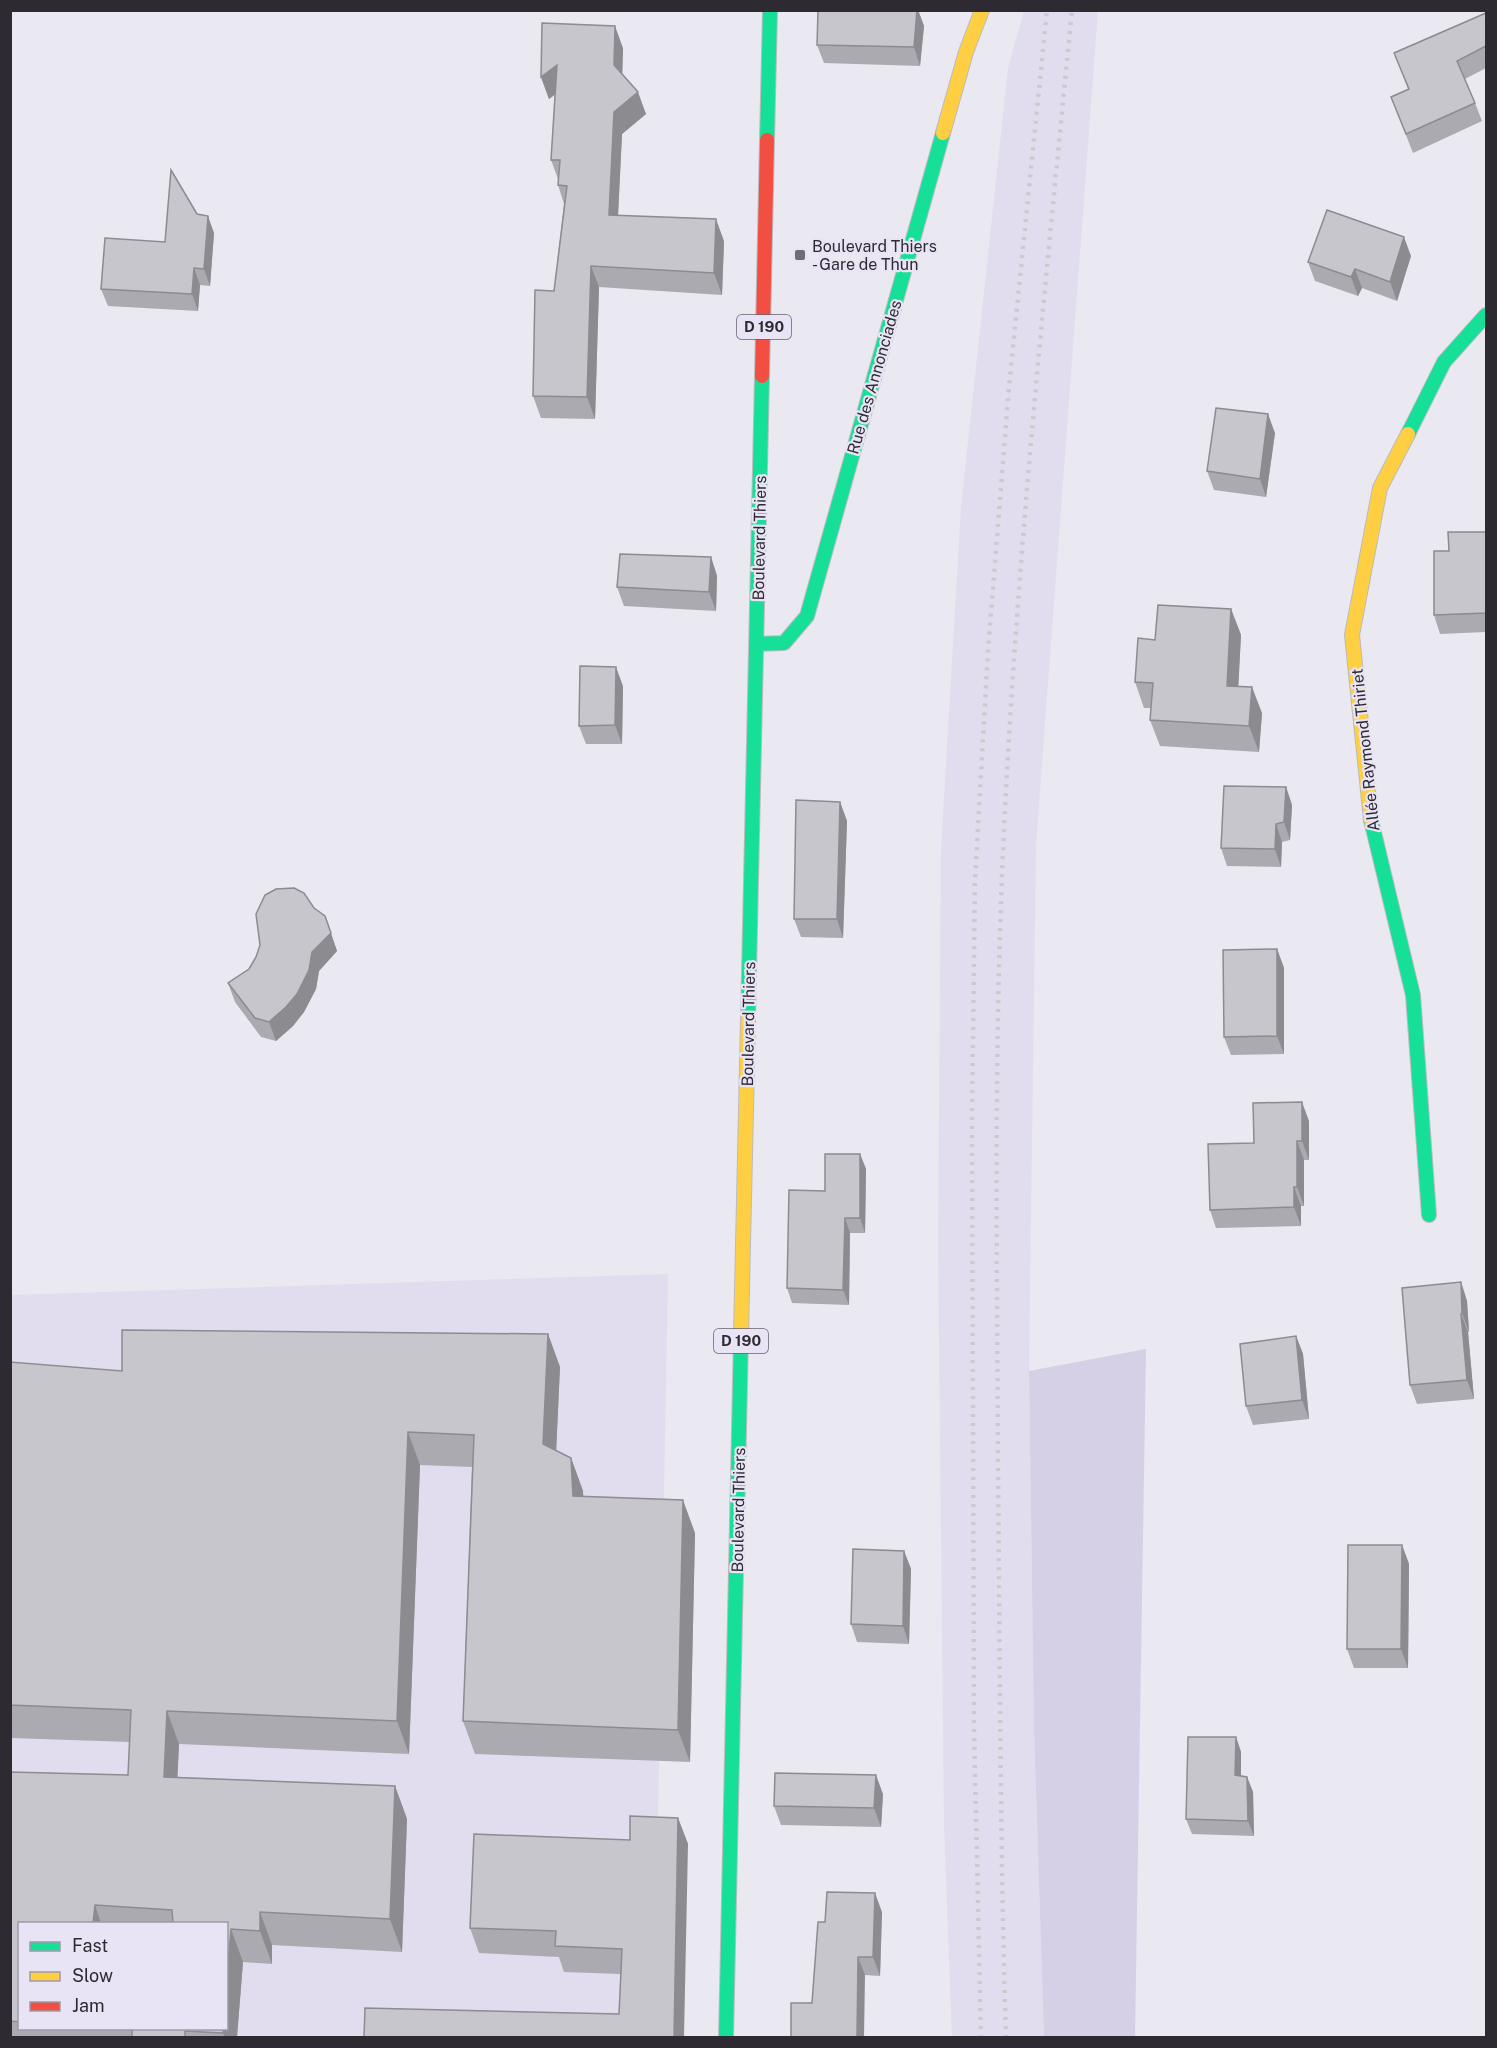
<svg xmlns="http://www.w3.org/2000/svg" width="1497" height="2048" viewBox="0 0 1497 2048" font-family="'Public Sans',sans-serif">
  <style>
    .built { fill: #e2ddee; fill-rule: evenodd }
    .green { fill: #d6d0e7 }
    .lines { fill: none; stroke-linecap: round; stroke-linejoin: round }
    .fast-casing { stroke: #bcbbc1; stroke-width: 16 }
    .slow-casing { stroke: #bcbbc1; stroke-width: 16 }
    .jam-casing { stroke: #bcbbc1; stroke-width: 16 }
    .fast { stroke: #16e098; stroke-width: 14 }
    .slow { stroke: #ffcf43; stroke-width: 14 }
    .jam { stroke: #f24e42; stroke-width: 14 }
    .rail { stroke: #cbcacd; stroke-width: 4.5; stroke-dasharray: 3 6; stroke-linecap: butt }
    .wall { fill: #abaab0; fill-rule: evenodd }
    .shaded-wall { fill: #8b8b90 }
    .building { fill: #c7c6cd; stroke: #8b8b90; stroke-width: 1.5 }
    .poi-dot { fill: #6f6d74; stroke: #e9e4f5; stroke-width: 2 }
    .labels { text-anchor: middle; stroke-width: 4.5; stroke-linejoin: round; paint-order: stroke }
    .shield { fill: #e9e4f5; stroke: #65626c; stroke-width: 1.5 }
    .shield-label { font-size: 15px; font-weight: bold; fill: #2d2b31 }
    .poi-label { font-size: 16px; fill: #2d2b31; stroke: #e9e4f5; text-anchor: start }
    .street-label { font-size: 16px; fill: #2d2b31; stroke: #e9e4f5 }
  </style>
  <rect width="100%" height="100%" fill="#eae8f1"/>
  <g class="built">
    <path d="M1024,11H1098L1036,845L1029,1371L1034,1730L1044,2037L952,2038L944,1826L938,1243L941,850L961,507L1008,68Z"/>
    <path d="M668,1274L654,2037H11L10,1295ZM20,1924H226V2028H20Z"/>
  </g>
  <path class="green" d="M1146,1349L1135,2037H1044L1034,1730L1029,1371Z"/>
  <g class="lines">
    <defs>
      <g id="fast">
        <path d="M767,140L770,10"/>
        <path d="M1408,434L1444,362L1486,315"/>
        <path d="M757,644L784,643L807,616L943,133"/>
        <path d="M1371,820L1413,995L1429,1215"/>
        <path d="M748,1019L762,376"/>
        <path d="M726,2038L741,1336"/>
      </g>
      <g id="slow">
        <path d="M943,133L966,52L982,10"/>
        <path d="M1371,820L1352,635L1380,488L1408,434"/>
        <path d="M741,1336L748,1019"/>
      </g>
      <path id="jam" d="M762,376L767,140"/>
    </defs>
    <use href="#fast" class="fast-casing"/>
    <use href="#slow" class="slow-casing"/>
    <use href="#jam" class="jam-casing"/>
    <use href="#fast" class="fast"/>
    <use href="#slow" class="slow"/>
    <use href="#jam" class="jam"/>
    <g class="rail">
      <path d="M981,2038L974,1726L972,1118L975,880L988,651L1009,387L1047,10"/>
      <path d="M1006,2038C1000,1847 1000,1657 998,1466C997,1269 994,1072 1002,875C1014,586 1044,298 1072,10"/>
    </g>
  </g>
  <g class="wall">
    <path d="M818,10H918L924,26L920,66L824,63L817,45Z"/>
    <path d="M1486,13V68L1465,79L1475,103L1482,121L1413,153L1391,97L1408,89L1394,53Z"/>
    <path d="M623,48L622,75L646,114L622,134L618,215L724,241L722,295L599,287L595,419L541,418L533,396L554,291L564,204L558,185V179L551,160L555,94L549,99L541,77Z"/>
    <path d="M197,214L214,233L210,286L200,285L198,311L108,306L101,289L165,242Z"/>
    <path d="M1411,256L1397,301L1362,288L1358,296L1315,281L1308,262Z"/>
    <path d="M1275,433L1266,497L1214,490L1207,471Z"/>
    <path d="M1486,532V632L1440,634L1434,615L1449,551Z"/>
    <path d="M711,557L717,576L716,611L624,606L617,587Z"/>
    <path d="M1231,609L1241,635L1238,687L1262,713L1259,752L1160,746L1150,720L1151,708H1144L1135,682L1155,640Z"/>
    <path d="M623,686L622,744H586L579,726Z"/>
    <path d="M1286,787L1292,805L1290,840L1282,842L1281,867L1227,866L1221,848Z"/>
    <path d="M840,802L847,821L843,938L801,937L794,919Z"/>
    <path d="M314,908L325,916L337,951L319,971L316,989L304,1012L293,1026L276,1041L261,1037L235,1002L228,983L249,969L256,957L260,945Z"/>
    <path d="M1277,949L1284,968V1054L1231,1055L1224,1037Z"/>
    <path d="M1309,1121V1160H1304V1206H1301V1226L1216,1228L1210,1210L1254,1143Z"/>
    <path d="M860,1154L866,1169L865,1233H850L849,1305L792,1303L787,1288L825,1191Z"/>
    <path d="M1461,1282L1467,1301L1469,1332H1468L1474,1399L1417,1404L1410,1385Z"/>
    <path d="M548,1334L560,1367L556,1451L571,1458L583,1491V1496L695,1533L690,1762L475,1754L463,1721L472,1467L420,1465L409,1754L179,1744L177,1778L395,1786L407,1819L402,1952L272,1945V1964L243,1962L237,2037H10V1772L128,1775L130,1742L10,1738V1362L122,1371ZM20,1923H226V2028H20Z"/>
    <path d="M1296,1336L1303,1354L1309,1419L1253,1425L1246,1406Z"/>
    <path d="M1402,1545L1409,1564L1408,1668H1354L1347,1649Z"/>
    <path d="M904,1551L911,1569L909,1644L857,1642L851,1624Z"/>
    <path d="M1236,1737L1241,1752V1776L1247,1777L1253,1792L1254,1836L1192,1834L1186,1819Z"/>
    <path d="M883,1794L881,1827L781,1825L774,1806Z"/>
    <path d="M678,1818L688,1844L619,2014L621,1974L564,1972L559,1957L479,1953L470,1928L630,1840Z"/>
    <path d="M882,1912L880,1976L865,1975L812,2003L825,1922Z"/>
  </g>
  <g class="shaded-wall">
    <path d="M917,10H918L924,26L920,66L914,47Z"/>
    <path d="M615,26L623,48L622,87L614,65Z"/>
    <path d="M557,65L565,87L549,99L541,77Z"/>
    <path d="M638,92L646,114L622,134L617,237L609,215L614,112Z"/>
    <path d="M208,216L214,233L210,286L204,269Z"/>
    <path d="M716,219L724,241L722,295L714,273Z"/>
    <path d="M1404,237L1411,256L1397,301L1390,282Z"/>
    <path d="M591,266L599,287L595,419L587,397Z"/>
    <path d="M194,268L200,285L198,311L192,294Z"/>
    <path d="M1355,269L1362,288L1358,296L1351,277Z"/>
    <path d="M1268,414L1275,433L1266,497L1260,479Z"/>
    <path d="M711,557L717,576L716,611L709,592Z"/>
    <path d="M1231,609L1241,635L1237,712L1227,686Z"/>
    <path d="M616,667L623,686L622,744L615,725Z"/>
    <path d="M1252,687L1262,713L1259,752L1249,726Z"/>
    <path d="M1286,787L1292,805L1290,840L1284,822Z"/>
    <path d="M840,802L847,821L843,938L837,919Z"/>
    <path d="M1276,824L1282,842L1281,867L1275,849Z"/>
    <path d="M325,916L337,951L319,971L316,989L304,1012L293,1026L276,1041L269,1022L312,952Z"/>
    <path d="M1277,949L1284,968V1054L1277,1036Z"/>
    <path d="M1302,1102L1309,1121V1160L1302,1141Z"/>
    <path d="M1297,1141L1304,1160V1206L1297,1187Z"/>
    <path d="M860,1154L866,1169L865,1233L860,1218Z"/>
    <path d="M1294,1187L1301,1206V1226L1294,1207Z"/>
    <path d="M845,1218L850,1233L849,1305L843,1290Z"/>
    <path d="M1461,1282L1467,1301L1469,1332L1462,1313Z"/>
    <path d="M1461,1314L1468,1332L1474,1399L1467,1380Z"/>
    <path d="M548,1334L560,1367L555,1477L543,1444Z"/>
    <path d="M1296,1336L1303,1354L1309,1419L1302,1400Z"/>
    <path d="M408,1432L420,1465L409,1754L397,1721Z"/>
    <path d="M571,1458L583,1491L585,1529L573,1496Z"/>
    <path d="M683,1500L695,1533L690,1762L678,1730Z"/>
    <path d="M1402,1545L1409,1564L1408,1668L1401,1649Z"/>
    <path d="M904,1551L911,1569L909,1644L903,1626Z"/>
    <path d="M167,1711L179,1744L176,1810L164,1777Z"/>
    <path d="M1236,1737L1241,1752V1790L1235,1775Z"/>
    <path d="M876,1775L883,1794L881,1827L874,1808Z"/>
    <path d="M1247,1777L1253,1792L1254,1836L1248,1821Z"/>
    <path d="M395,1786L407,1819L402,1952L390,1919Z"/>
    <path d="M678,1818L688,1844L684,2037H674Z"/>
    <path d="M875,1893L882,1912L880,1976L873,1957Z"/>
    <path d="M95,1905L101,1923H93Z"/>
    <path d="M260,1912L272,1945V1964L260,1931Z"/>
    <path d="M231,1929L243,1962L237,2037H225L223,2033L224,2028H226V1990Z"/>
    <path d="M858,1957L865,1975L864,2037H857Z"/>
  </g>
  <g class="building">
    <path d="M818,10H917L914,47L817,45Z"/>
    <path d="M1486,13V46L1457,61L1475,103L1406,134L1391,97L1409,89L1394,53Z"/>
    <path d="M542,23L615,26L614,65L638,92L614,112L609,215L716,219L714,273L591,266L587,397L533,396L535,290L554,291L567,186L558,185L560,160H551L557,65L541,77Z"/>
    <path d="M171,170L197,214L208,216L204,269L194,268L192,294L101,289L105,238L165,242Z"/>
    <path d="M1327,210L1404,237L1390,282L1355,269L1351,277L1308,262Z"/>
    <path d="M1216,408L1268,414L1260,479L1207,471Z"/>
    <path d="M1448,532H1486V613L1434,615V551H1449Z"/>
    <path d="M620,554L711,557L709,592L617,587Z"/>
    <path d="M1158,605L1231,609L1227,686L1252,687L1249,726L1150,720L1153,683L1135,682L1138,638L1155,640Z"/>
    <path d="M580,666L616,667L615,725L579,726Z"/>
    <path d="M1224,786L1286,787L1284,822L1276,824L1275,849L1221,848Z"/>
    <path d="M796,800L840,802L837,919H794Z"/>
    <path d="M294,888L304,893L314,908L325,916L331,933L312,952L309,970L297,994L286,1007L269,1022L255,1018L228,983L249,969L256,957L260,945L256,914L265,895L276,889Z"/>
    <path d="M1277,949V1036L1224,1037L1223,950Z"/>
    <path d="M1302,1102V1141H1297V1187H1294V1207L1210,1210L1208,1144L1254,1143L1253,1103Z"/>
    <path d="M825,1154H860V1218H845L843,1290L787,1288L789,1190L825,1191Z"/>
    <path d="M1461,1282L1462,1313L1461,1314L1467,1380L1410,1385L1402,1288Z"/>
    <path d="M122,1330L548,1334L543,1444L571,1458L573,1496L683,1500L678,1730L463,1721L474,1435L408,1432L397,1721L167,1711L164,1777L395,1786L390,1919L260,1912V1931L231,1929L226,1990V1923H173L172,1910L95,1905L93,1923H20V2022L10,2021V1772L128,1775L131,1710L10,1705V1362L122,1371Z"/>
    <path d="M1296,1336L1302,1400L1246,1406L1240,1344Z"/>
    <path d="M1348,1545H1402L1401,1649H1347Z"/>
    <path d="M853,1549L904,1551L903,1626L851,1624Z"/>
    <path d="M1188,1737H1236L1235,1775L1247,1777L1248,1821L1186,1819Z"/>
    <path d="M775,1773L876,1775L874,1808L774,1806Z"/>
    <path d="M630,1816L678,1818L674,2037H364L365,2008L619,2014L622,1949L555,1946L556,1931L470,1928L474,1834L630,1840Z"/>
    <path d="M827,1892L875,1893L873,1957H858L857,2037H791V2003H812L818,1922H825Z"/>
    <path d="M132,2028H224L223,2033L185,2031V2037H132Z"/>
  </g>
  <rect class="poi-dot" x="794" y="249" width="12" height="12" rx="3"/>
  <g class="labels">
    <g class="shield">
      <rect x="737" y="315" width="54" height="24" rx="4.5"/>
      <rect x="714" y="1329" width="54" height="24" rx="4.5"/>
    </g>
    <g class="shield-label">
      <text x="764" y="332">D 190</text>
      <text x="741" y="1346">D 190</text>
    </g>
    <g class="poi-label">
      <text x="812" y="252">Boulevard Thiers<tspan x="812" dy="18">- Gare de Thun</tspan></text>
    </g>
    <g class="street-label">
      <text transform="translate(874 377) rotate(-74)" y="6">Rue des Annonciades</text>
      <text transform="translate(759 538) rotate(-89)" y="6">Boulevard Thiers</text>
      <text transform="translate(1365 750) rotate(-96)" y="6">Allée Raymond Thiriet</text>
      <text transform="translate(748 1024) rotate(-89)" y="6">Boulevard Thiers</text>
      <text transform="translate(738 1510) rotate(-89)" y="6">Boulevard Thiers</text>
    </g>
  </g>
  <rect width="1497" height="2048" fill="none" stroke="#2d2b31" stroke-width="24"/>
  <rect x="18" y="1922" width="210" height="108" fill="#e9e4f5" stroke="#9e9aa7" stroke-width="1.5"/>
  <rect x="30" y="1942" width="30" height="9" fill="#16e098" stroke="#9e9aa7" stroke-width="1.5"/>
  <text x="72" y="1952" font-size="18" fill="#2d2b31">Fast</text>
  <rect x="30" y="1972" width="30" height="9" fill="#ffcf43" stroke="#9e9aa7" stroke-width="1.5"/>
  <text x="72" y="1982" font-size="18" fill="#2d2b31">Slow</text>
  <rect x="30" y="2002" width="30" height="9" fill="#f24e42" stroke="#9e9aa7" stroke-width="1.5"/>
  <text x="72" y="2012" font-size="18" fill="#2d2b31">Jam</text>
</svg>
